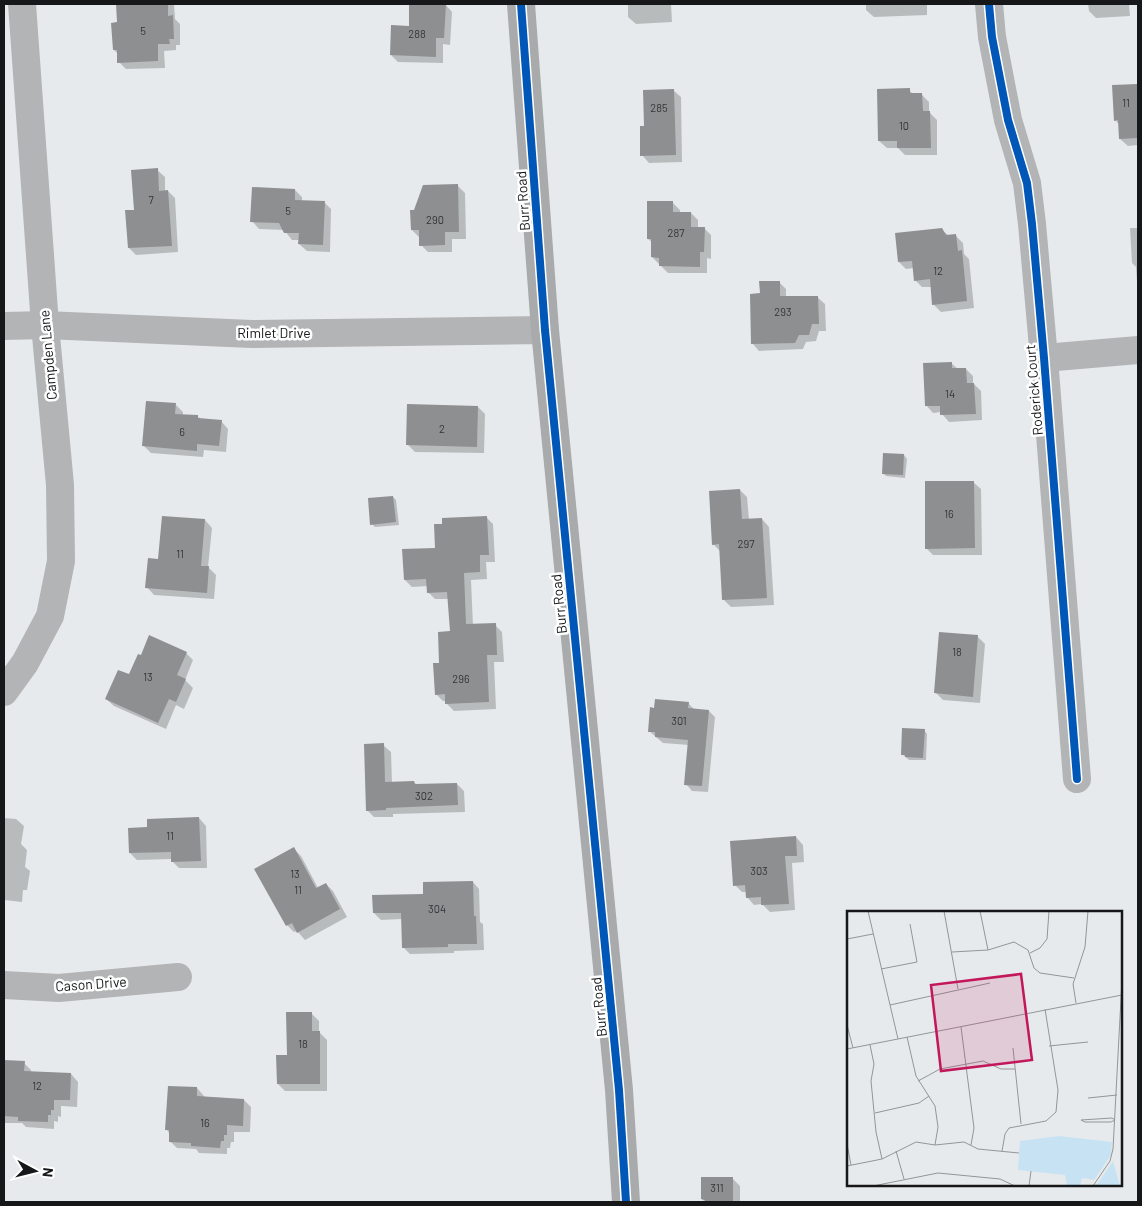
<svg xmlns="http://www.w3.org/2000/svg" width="1142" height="1206" viewBox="0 0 1142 1206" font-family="Barlow,sans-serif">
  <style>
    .shadow { fill: #0003 }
    .building { fill: #8d8f91 }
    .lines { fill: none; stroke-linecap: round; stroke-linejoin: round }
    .street { stroke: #b3b4b5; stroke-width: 28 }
    .secondary { stroke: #a9aaab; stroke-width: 28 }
    .cycleway-casing { stroke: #fff; stroke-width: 11 }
    .cycleway { stroke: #0057b8; stroke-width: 8 }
    .labels { text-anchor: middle; stroke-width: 5; stroke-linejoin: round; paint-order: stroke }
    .number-label { font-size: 11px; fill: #333536 }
    .street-label { font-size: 14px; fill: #151718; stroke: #fff }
    .inset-road { fill: none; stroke: #939697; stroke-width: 1 }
    .view { fill: #c2185b; fill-opacity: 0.15; stroke: #c2185b; stroke-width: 2.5 }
    .inset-edge { fill: none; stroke: #151718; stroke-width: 2.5 }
  </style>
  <rect width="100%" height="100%" fill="#e7eaec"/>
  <g class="shadow">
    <path d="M117,4H174L175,19L180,24V45H176V50L164,51L165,68L126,69L119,62L118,54L114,50L118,23Z"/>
    <path d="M411,4H445L452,12L450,45L443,44V63L398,62L391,55L410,27Z"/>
    <path d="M628,4H671L672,22L636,24L628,17Z"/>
    <path d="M866,4H927V15L874,17L866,10Z"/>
    <path d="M1088,4H1129L1130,16L1096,18L1089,11Z"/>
    <path d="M1138,85V145L1128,146L1120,139V125L1115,120L1113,87Z"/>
    <path d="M673,90L681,97L682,162L649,163L642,155L646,127Z"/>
    <path d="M909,90L914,95H922L929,102V112L937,120V155H905L898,148H887L879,141Z"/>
    <path d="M157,170L165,177V191H168L175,198L178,252L136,255L129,248L135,211Z"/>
    <path d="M458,186L465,193L466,239H452V252H428L421,245L419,237L412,230L415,211Z"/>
    <path d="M295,190L302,197V201L324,202L331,209L330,252L307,251L299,244L300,240H292L284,230L259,229L252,221Z"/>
    <path d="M673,203L680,210V213H691L698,220V228H704L711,235V259L707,258V273H668L652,257V242L648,239Z"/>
    <path d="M1130,228H1138V283L1137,282L1136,267L1132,263Z"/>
    <path d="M941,229L949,236H956L963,243L964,254L969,259L974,308L941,312L933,304L932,287H922L915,280L914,268L906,269L899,262Z"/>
    <path d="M779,282L786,289V298L817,297L825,304L826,331H819L816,341L806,342L803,349L759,351L752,343L761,295Z"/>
    <path d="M951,363L958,369H966L973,376V383L981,391L982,420L949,422L942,414L941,412L933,413L926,405Z"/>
    <path d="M176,405L183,412V415L198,417L201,419L221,421L228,429L226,452L204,450L203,457L151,453L144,446Z"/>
    <path d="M478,407L485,414L484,453L415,452L408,445Z"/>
    <path d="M904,455L907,459L905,478L886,476L883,473Z"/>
    <path d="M973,482L981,489L982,555H933L926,548Z"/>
    <path d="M740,490L747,497L749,520L762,519L769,527L774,605L731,607L724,600L721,552L713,544Z"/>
    <path d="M393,497L396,500L399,525L375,527L372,524Z"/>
    <path d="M486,517L493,524L495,562H486L487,579L471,580L473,626L495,625L502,632L504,662H494L496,709L454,711L446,703V701H443L436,694L440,664L451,633L449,599H435L428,592V586L412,587L405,580L436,549Z"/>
    <path d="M205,520L212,528L208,567L216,575L214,599L154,595L147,587L159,560Z"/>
    <path d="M940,633L978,637L985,644L980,703L943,700L936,693Z"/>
    <path d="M186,653L193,660L185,680L193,688L184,709L176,705L166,729L114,706L106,699L129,676Z"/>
    <path d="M688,703L695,710L709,711L715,717L708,792L692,791L686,784L689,745L663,743L649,731Z"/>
    <path d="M924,730L927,734L926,760H909L902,754Z"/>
    <path d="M383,745L391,752L392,783L414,782L417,785L457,784L464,791L465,812L393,814V817H374L367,810Z"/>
    <path d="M4,818L16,819L24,826L21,844L27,850L25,867L30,871L27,890H23L22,902L4,900Z"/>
    <path d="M199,818L206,826L207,868H179L172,861V859L137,860L130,853L148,828Z"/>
    <path d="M796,837L803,845L804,862L792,863L795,910L770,912L762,904L754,905L747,897V892H742L735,885Z"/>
    <path d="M294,849L301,856L318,888L326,884L333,891L347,917L305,940L297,931L294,932L287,925Z"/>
    <path d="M473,882L479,889L480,922L483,924L484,950L454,951V953L410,954L403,947L402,919L381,920L374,913L425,896Z"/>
    <path d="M311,1013L319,1021V1032L327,1040V1091H285L278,1084L288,1056Z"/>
    <path d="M4,1062L24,1063L31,1070V1072L71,1074L78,1082L77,1107L61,1106V1117L58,1116V1122L54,1121V1129L26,1127L22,1123H5L4,1122Z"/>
    <path d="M197,1088L204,1096V1098L244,1100L251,1107L250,1132H234V1142H231L230,1148H227V1154L199,1153L196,1149L177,1148L170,1141V1134L166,1129Z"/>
    <path d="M732,1178L740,1186V1202H705L702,1199Z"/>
  </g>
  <g class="building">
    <path d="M116,4H168V16L173,15L174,39H169L170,44H158V61L117,63V50H113L111,23L117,22Z"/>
    <path d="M409,4H446L444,38H436V57L390,55L391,25L409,26Z"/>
    <path d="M1138,84V138L1119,139L1118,120L1114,121L1112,85Z"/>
    <path d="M910,88V93H922L923,111H930L931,148H897V141H878L877,89Z"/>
    <path d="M674,89L676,155L640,156V126H644L643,90Z"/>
    <path d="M158,168L159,191L168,190L172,246L128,248L125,210H134L131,170Z"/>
    <path d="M458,184L459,232H445V245L419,246V230H411L410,210H414L423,185Z"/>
    <path d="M252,187L295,189V200L325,201L323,245L298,244L299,233H284L279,223L250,222Z"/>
    <path d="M647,201H673V212H691V227H705L704,252H700V267L659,266V258L651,257V239H647Z"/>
    <path d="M942,228L946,235L956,234L958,251L962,250L967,301L932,305L930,279L914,281L912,261L898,262L895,233Z"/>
    <path d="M759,281H780V296H818L819,324H812L809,335H799L795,343L751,344L750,294L760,293Z"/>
    <path d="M952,362V368H966L967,383H974L976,414L940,415V406H925L923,363Z"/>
    <path d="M146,401L176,403L175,414L198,415V418L222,420L219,446L197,444V451L142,446Z"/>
    <path d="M407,404L478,406L477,447L406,445Z"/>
    <path d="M883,453L904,454L903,475L882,474Z"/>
    <path d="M925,481H974L975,548L925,549Z"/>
    <path d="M740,489L742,519L762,518L767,598L722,600L719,544L712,545L709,491Z"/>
    <path d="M393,496L396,522L370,525L368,498Z"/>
    <path d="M162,516L205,519L201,566H209L207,593L145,588L148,558L158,559Z"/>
    <path d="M487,516L489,555H480V572L464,573L466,624L496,623L497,655H487L489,702L445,704V694L435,695L433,663H439L438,632L450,631L447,592L427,593L426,579L404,580L402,549L435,548L434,524H442V518Z"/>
    <path d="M939,632L978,635L973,697L934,693Z"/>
    <path d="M149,635L187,652L177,675L186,679L176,702L169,699L158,723L105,699L118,670L129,674L138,654L141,655Z"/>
    <path d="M655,699L689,702L688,708L709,710L702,786L684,785L688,740L655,737V732H648L650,707L654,708Z"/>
    <path d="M902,728L925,729L923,758L905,757V755H901Z"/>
    <path d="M384,743L385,782L414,781L415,784L457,783L458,805L386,808V810L366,811L364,744Z"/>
    <path d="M199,817L201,861L171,862V852L129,853L128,828L147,827V819Z"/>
    <path d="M796,836L797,856H785L789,904L761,905V897L746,898L745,885L733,886L730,841Z"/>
    <path d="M294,847L316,888L326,883L340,909L297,933L292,923L286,926L254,869Z"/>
    <path d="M473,881L474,916H476L477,944H448V947L402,948L401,913H373L372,895L423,894V882Z"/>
    <path d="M286,1012H312V1031H320V1084H277L276,1055H287Z"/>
    <path d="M4,1060L25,1061L24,1071L71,1073L70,1100H54V1110H51V1115H48V1122L18,1121V1117L4,1116Z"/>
    <path d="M168,1086L197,1087V1096L244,1099L243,1126L227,1125V1135H224V1141H221L220,1148L191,1146V1143L169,1142V1130H165Z"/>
    <path d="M701,1177H733V1202H705V1200L701,1199Z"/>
  </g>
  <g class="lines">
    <g class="street">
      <path d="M989,4L992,37L1008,120L1027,183L1032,224L1044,358L1077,779"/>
      <path d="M4,326L45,325L252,334L545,330"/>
      <path d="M1044,358L1138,350"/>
      <path d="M4,692L25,663L50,616L61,561L60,485L45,325L22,4"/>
      <path d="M4,985L59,988L178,977"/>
    </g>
    <path class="secondary" d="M521,4L545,330L619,1090L626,1202"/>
    <defs>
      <g id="cycleway">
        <path d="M521,4L545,330L619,1090L626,1202"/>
        <path d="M989,4L992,37L1008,120L1027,183L1032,224L1044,358L1077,779"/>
      </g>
    </defs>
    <use href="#cycleway" class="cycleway-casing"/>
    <use href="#cycleway" class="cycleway"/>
  </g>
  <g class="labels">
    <g class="number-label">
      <text x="143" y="35">5</text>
      <text x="417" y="38">288</text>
      <text x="1126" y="107">11</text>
      <text x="659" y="112">285</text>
      <text x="904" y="130">10</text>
      <text x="151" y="204">7</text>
      <text x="288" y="215">5</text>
      <text x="435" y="224">290</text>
      <text x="676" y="237">287</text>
      <text x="938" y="275">12</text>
      <text x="783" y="316">293</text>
      <text x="950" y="398">14</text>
      <text x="442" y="433">2</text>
      <text x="182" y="436">6</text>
      <text x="949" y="518">16</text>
      <text x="746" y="548">297</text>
      <text x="180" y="558">11</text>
      <text x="957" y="656">18</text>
      <text x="148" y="681">13</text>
      <text x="461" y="683">296</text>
      <text x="679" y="725">301</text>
      <text x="424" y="800">302</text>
      <text x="170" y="840">11</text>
      <text x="759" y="875">303</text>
      <text x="295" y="878">13</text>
      <text x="298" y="894">11</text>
      <text x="437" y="913">304</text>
      <text x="303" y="1048">18</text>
      <text x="37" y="1090">12</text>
      <text x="205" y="1127">16</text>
      <text x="717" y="1192">311</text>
    </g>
    <g class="street-label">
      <text transform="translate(523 201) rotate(-94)" y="5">Burr Road</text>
      <text x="274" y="338">Rimlet Drive</text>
      <text transform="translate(48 355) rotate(-95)" y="5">Campden Lane</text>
      <text transform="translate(1034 390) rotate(-95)" y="5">Roderick Court</text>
      <text transform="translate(559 604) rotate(-96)" y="5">Burr Road</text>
      <text transform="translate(91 984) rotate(-4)" y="5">Cason Drive</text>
      <text transform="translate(599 1007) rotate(-96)" y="5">Burr Road</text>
    </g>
  </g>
  <g transform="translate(847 911)">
    <rect width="275" height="275" fill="#e7eaec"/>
    <path d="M212,225L265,231L264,244L247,269L235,267L233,275H220L218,264L171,259L173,230ZM266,250L273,275H249Z" fill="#c7e3f3"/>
    <path class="inset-road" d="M21,0L51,128M97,0L111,78M133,0L141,39M0,28L26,23M105,41L141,39L167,31L181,39L187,57L193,62L227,67M183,42L193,37L200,28L202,0M34,58L70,51L63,13M229,92L226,73L238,36L241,0M43,94L143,72M0,114L6,137M114,116L127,217L124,234M60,126L69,165L88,195L91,216L88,234M23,134L27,153L24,170L29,221L35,248M202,135L241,131M166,137L174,213M0,138L275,84M71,170L93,158L136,150L154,158H168M241,187L270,184M28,202L72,192L82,185M265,207L268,209L264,211H238L234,209ZM0,233L4,254M49,240L57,268M155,240L158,223L162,217L199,210L209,201L211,179L198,98M0,255L35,248L69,231L88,234L117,231L131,238L172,242M26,275L91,262L153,268L168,275M182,275L184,260M246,275L263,250L266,238L275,69"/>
    <path class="view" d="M174,63L185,149L94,160L84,74Z"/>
    <rect width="275" height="275" class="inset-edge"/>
  </g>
  <rect width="1142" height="1206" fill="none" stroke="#151718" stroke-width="10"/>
  <g transform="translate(35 1171) rotate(97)" stroke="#ffffff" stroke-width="4" paint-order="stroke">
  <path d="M0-4L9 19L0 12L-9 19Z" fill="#151718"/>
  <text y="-8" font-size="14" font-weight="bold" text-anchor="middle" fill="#151718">N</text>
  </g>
</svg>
